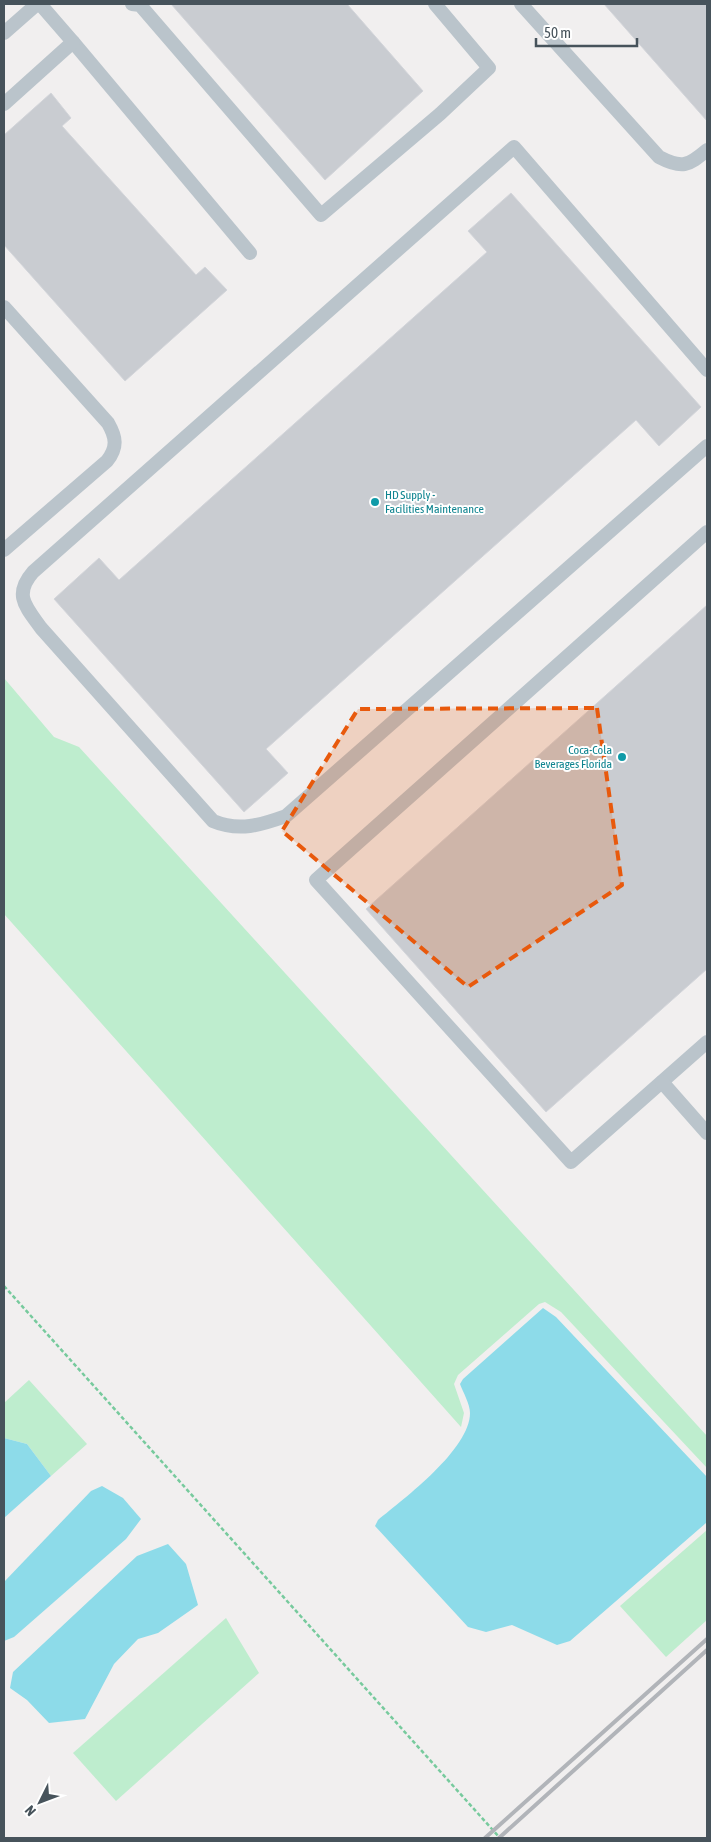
<svg xmlns="http://www.w3.org/2000/svg" width="711" height="1842" viewBox="0 0 711 1842" font-family="'Asap Condensed',sans-serif">
  <style>
    .green { fill: #beedce }
    .water { fill: #8ddbe9 }
    .building { fill: #c9ccd1; stroke: #d3d5da }
    .lines { fill: none; stroke-linecap: round; stroke-linejoin: round }
    .path { stroke: #77ca9d; stroke-width: 2.5; stroke-dasharray: 4 2.5; stroke-linecap: butt }
    .minor { stroke: #bac4cb; stroke-width: 14 }
    .rail { stroke: #b1b4b9; stroke-width: 4 }
    .marked { fill: #e8590c; fill-opacity: 0.2; stroke: #e8590c; stroke-width: 4; stroke-dasharray: 10 6; stroke-linejoin: round }
    .culture-dot { fill: #0f9aa8; stroke: #fff; stroke-width: 2 }
    .labels { text-anchor: middle; stroke-width: 4; stroke-linejoin: round; paint-order: stroke }
    .culture-label { font-size: 12px; fill: #0d838f; stroke: #fff; text-anchor: start }
  </style>
  <rect width="100%" height="100%" fill="#f1efef"/>
  <g class="green">
    <path d="M4,678L54,737L79,747L707,1436V1468L561,1312L545,1302L539,1304L458,1375L454,1384L464,1413L461,1427L4,914Z"/>
    <path d="M29,1380L87,1444L51,1476L27,1444L4,1438V1403Z"/>
    <path d="M707,1530V1620L666,1657L620,1606Z"/>
    <path d="M226,1618L259,1673L116,1801L73,1753Z"/>
  </g>
  <g class="water">
    <path d="M543,1308L556,1317L707,1477L706,1523L570,1641L557,1645L512,1625L486,1632L468,1627L375,1526L378,1520C405,1498 470,1449 470,1413C470,1404 463,1392 460,1384L463,1379Z"/>
    <path d="M4,1438L27,1444L51,1476L4,1518Z"/>
    <path d="M102,1486L123,1498L141,1519L126,1539L14,1637L4,1641V1582L91,1491Z"/>
    <path d="M168,1544L186,1564L198,1605L158,1633L138,1639L114,1664L85,1719L49,1723L27,1700L10,1688L13,1672L137,1556Z"/>
  </g>
  <g class="building">
    <path d="M171,4H347L423,91L325,180Z"/>
    <path d="M604,4H707V121Z"/>
    <path d="M51,93L71,118L62,126L196,275L205,267L227,290L125,381L4,245V135Z"/>
    <path d="M511,193L701,407L659,446L636,420L266,749L288,773L244,812L54,599L99,558L119,580L487,252L468,231Z"/>
    <path d="M707,605V969L546,1112L366,909Z"/>
  </g>
  <g class="lines">
    <path class="path" d="M4,1286L500,1838"/>
    <g class="minor">
      <path d="M132,4L140,5L321,215L440,114L489,68L435,4"/>
      <path d="M521,4L659,157C682,169 688,166 707,150"/>
      <path d="M4,33L37,4"/>
      <path d="M73,42L250,253"/>
      <path d="M4,104L73,42L40,4"/>
      <path d="M4,307L108,423C116,437 118,447 107,461L4,550"/>
      <path d="M707,370L514,147L33,572C13,595 26,607 41,628L213,821C239,832 261,825 286,816L707,446"/>
      <path d="M707,532L316,880L571,1162L707,1042"/>
      <path d="M662,1082L707,1133"/>
    </g>
    <g class="rail">
      <path d="M485,1838L707,1639"/>
      <path d="M499,1838L707,1650"/>
    </g>
  </g>
  <path class="marked" d="M597,708L622,885L468,987L282,831L358,709Z"/>
  <g class="culture-dot">
    <circle cx="375" cy="502" r="5"/>
    <circle cx="622" cy="757" r="5"/>
  </g>
  <g class="labels">
    <g class="culture-label">
      <text x="385" y="499">HD Supply -<tspan x="385" dy="14">Facilities Maintenance</tspan></text>
      <text x="612" y="754" text-anchor="end">Coca-Cola<tspan x="612" dy="14">Beverages Florida</tspan></text>
    </g>
  </g>
  <rect width="711" height="1842" fill="none" stroke="#47535b" stroke-width="10"/>
  <g transform="translate(40 1802) rotate(228)" stroke="#ffffff" stroke-width="4" paint-order="stroke">
  <path d="M0-4L9 19L0 12L-9 19Z" fill="#47535b"/>
  <text y="-8" font-size="14" font-weight="bold" text-anchor="middle" fill="#47535b">N</text>
  </g>
  <path d="M536 38v8h101v-8" fill="none" stroke="#47535b" stroke-width="2.5"/>
  <text x="544" y="38" font-size="15" fill="#47535b" stroke="#ffffff" stroke-width="4" paint-order="stroke">50 m</text>
</svg>
